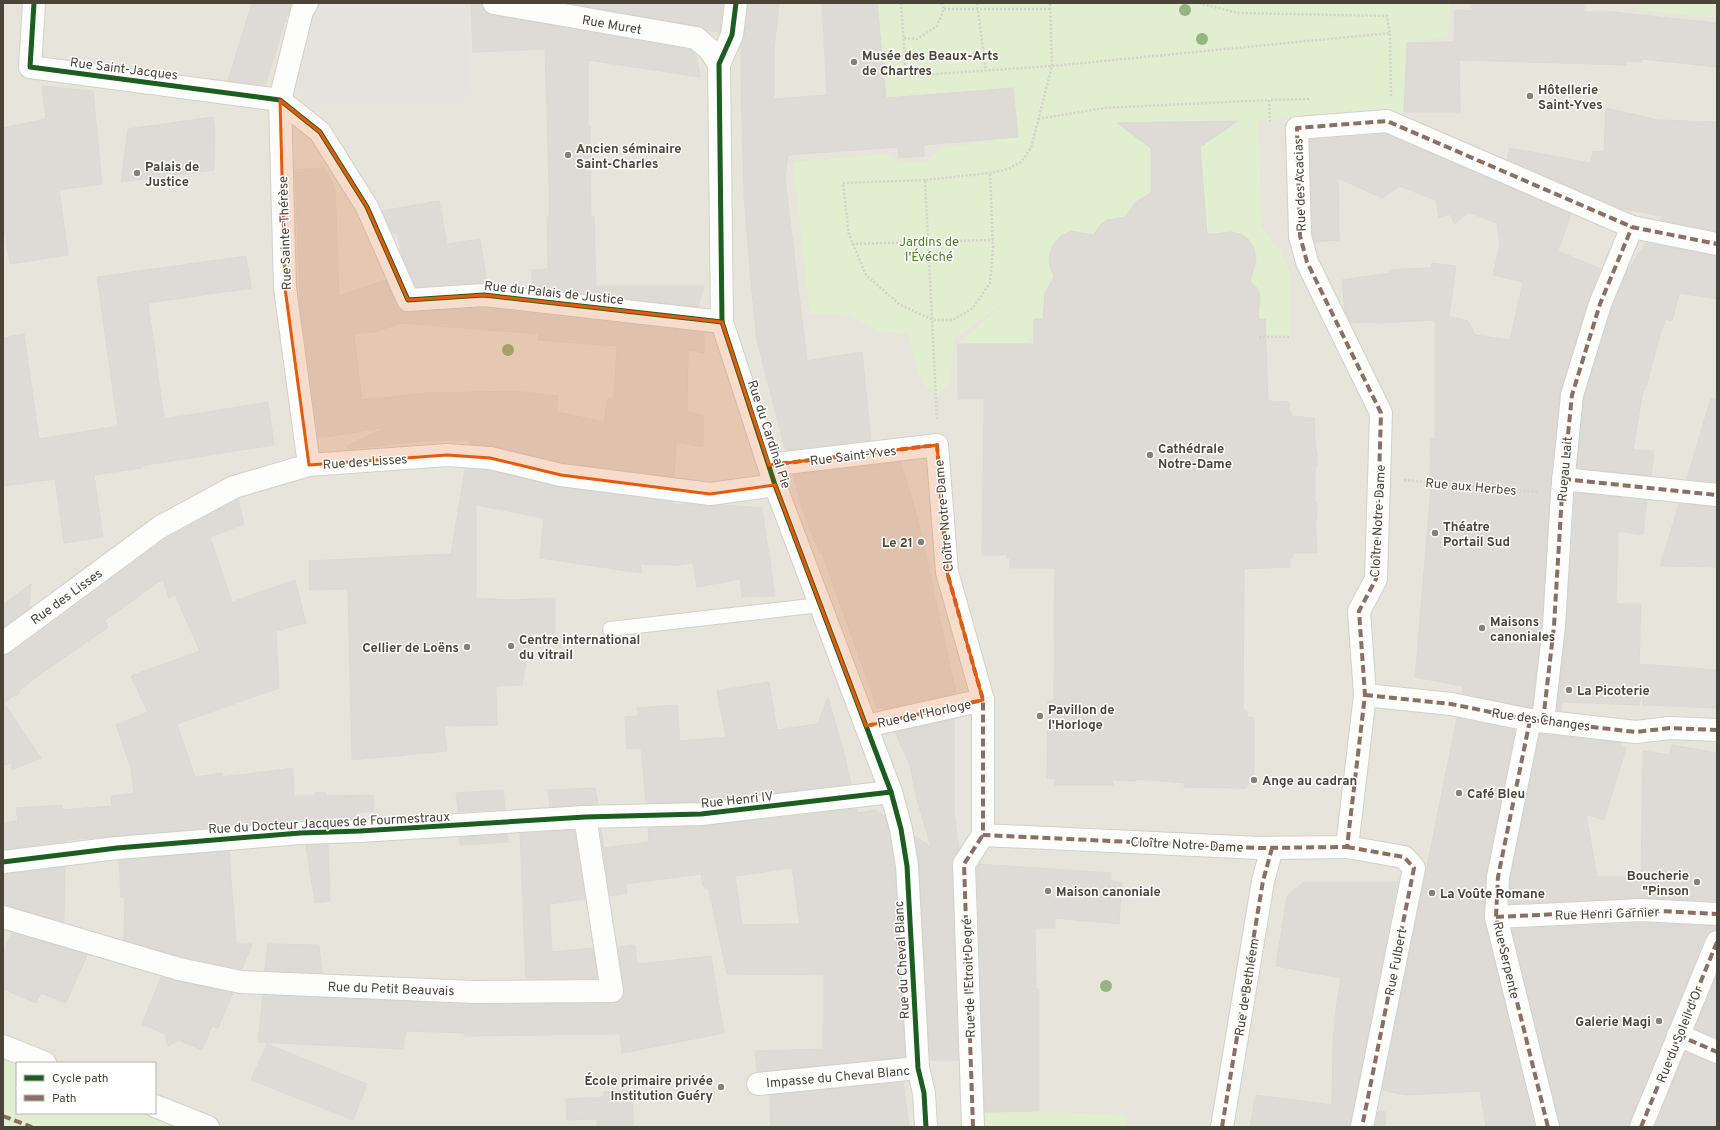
<svg xmlns="http://www.w3.org/2000/svg" width="1720" height="1130" viewBox="0 0 1720 1130" font-family="Overpass,sans-serif">
  <style>
    .residential { fill: #e7e4dc }
    .green { fill: #e1eecf }
    .parking { fill: #e6e3df }
    .building { fill: #dedbd6; stroke: #dcd9d4; fill-rule: evenodd }
    .lines { fill: none; stroke-linecap: round; stroke-linejoin: round }
    .lane-casing { stroke: #d2d0cb; stroke-width: 16 }
    .street-casing { stroke: #d2d0cb; stroke-width: 24 }
    .path { stroke: #d3d2cc; stroke-width: 2.5; stroke-dasharray: 2 2; stroke-linecap: butt }
    .lane { stroke: #fdfdfc; stroke-width: 14 }
    .street { stroke: #fdfdfc; stroke-width: 22 }
    .quiet { stroke: #8d6e63; stroke-width: 4; stroke-dasharray: 8 4; stroke-linecap: butt }
    .cycleway-casing { stroke: #fff; stroke-width: 8 }
    .cycleway { stroke: #1b5e20; stroke-width: 5 }
    .tree { fill: #96b382 }
    .marked { fill: #e8590c; fill-opacity: 0.2; stroke: #e8590c; stroke-width: 3; stroke-linejoin: round }
    .poi-dot { fill: #868178; stroke: #fff; stroke-width: 1.5 }
    .labels { text-anchor: middle; stroke-width: 3; stroke-linejoin: round; paint-order: stroke }
    .street-label { font-size: 13px; fill: #4b4439; stroke: #fff }
    .poi-label { font-size: 13px; font-weight: bold; fill: #4b4439; stroke: #fff; text-anchor: start }
    .park-label { font-size: 13px; fill: #4a7f2a; stroke: #fff }
  </style>
  <rect width="100%" height="100%" fill="#f4f2ee"/>
  <path class="residential" d="M3,3H1717V1127H195L155,1111V1063H33L3,1051Z"/>
  <g class="green">
    <path d="M877,3H1450L1448,36L1407,43L1404,112L1259,121L1261,227L1280,250L1291,275L1290,337H1259V332L1266,331V319H1259V315H1249L1242,281C1245,277 1251,274 1253,269C1269,245 1230,218 1210,241C1210,233 1208,228 1201,222V159H1196L1200,143H1206L1212,139L1216,122L1133,123C1133,129 1138,141 1145,143C1147,144 1149,144 1151,145V195L1136,202L1128,215L1096,242C1079,221 1052,233 1049,258C1048,268 1055,273 1055,282C1040,292 1043,305 1055,316L1042,315V319H1034V336L1023,345L1010,343V345H990V343H986L985,345L958,344L1001,306L954,338L950,382L937,396L922,382L907,334L879,331L850,316L810,314L793,162L887,154C901,165 929,168 937,149L1018,137L1012,88L886,98Z"/>
    <path d="M1618,3H1717V18L1639,10L1638,5Z"/>
    <path d="M3,1051L17,1063V1113H155L195,1127H3Z"/>
    <path d="M1039,1111L1127,1116L1125,1127H986L985,1112Z"/>
  </g>
  <path class="parking" d="M317,3H444L465,10L471,102L319,103L312,106L290,82L305,28Z"/>
  <g class="building">
    <path d="M252,3H291L265,85L228,81Z"/>
    <path d="M471,3H482L486,12L492,15L691,50L696,55L700,77L588,60V126H590L591,216H594L596,286H704L698,307L532,288V270L548,269L547,216H550L545,49L473,52Z"/>
    <path d="M567,3H723L720,32L706,30L698,26Z"/>
    <path d="M748,3H779L774,50V99L827,95L822,3H877L886,98L1013,88L1018,137L924,145V156L899,158L898,147L788,155L785,178L807,361L862,352L871,440L786,450L784,445L757,341L750,270L744,196L741,77V46L744,37Z"/>
    <path d="M1472,3H1584V12H1611L1717,23V67L1642,59V62L1626,61V65L1459,60L1460,112H1404L1407,43L1454,42L1455,10L1472,11Z"/>
    <path d="M42,86L93,91L102,184L59,190L68,255L10,264L3,224V128L46,119Z"/>
    <path d="M1606,108L1658,120L1717,122V231L1660,220L1663,216L1619,208L1507,159L1510,148L1591,163L1593,151L1604,152Z"/>
    <path d="M213,117L215,133L214,170L121,182L128,129Z"/>
    <path d="M1238,121L1200,147L1207,235L1231,232L1241,234L1249,240L1254,249L1256,260L1250,282L1257,288L1260,296L1258,319H1265L1268,401L1289,402V412H1291V416L1314,418L1315,447L1317,452V466L1315,467V502L1317,504V519L1315,520L1317,553H1293V558H1290V567L1244,569L1243,710H1247V717L1254,718V780L1249,782L1246,788L1184,787V783L1137,779L1136,781L1113,780V785H1055V779L1047,778L1048,701H1054L1055,568H1010V558H1007V555H982L984,399H958V344H1034V319H1043L1045,293L1054,277L1049,263L1050,252L1055,242L1061,236L1071,231L1094,235L1100,225L1107,220L1125,217L1136,202L1151,193V148L1117,123Z"/>
    <path d="M1385,134L1571,214L1558,251L1601,269L1588,300L1560,394L1551,478L1542,625L1532,708L1462,693L1463,686L1415,677L1432,476H1430L1431,439H1435V320L1381,323L1350,322L1345,311L1342,280L1389,273V270L1431,268L1432,263L1456,266L1449,316L1468,321L1475,335L1510,340L1523,282L1493,275L1500,245L1497,223L1468,212L1455,224L1450,214L1439,218L1436,200L1399,186L1382,198L1338,178L1339,240L1315,242L1312,234L1310,140Z"/>
    <path d="M324,168L335,187L339,296L386,280L397,305L401,310L408,312L484,308L704,333V353L688,350L687,412L703,415V447L676,442L674,477L563,463L493,446L469,444L470,440L422,441L348,449L347,446L387,427L319,438L300,304L295,170ZM401,323L539,334L538,340L617,346L614,399L608,398L604,422L557,412L558,396L513,391L427,393L362,400L354,334L374,332Z"/>
    <path d="M439,201L447,244L480,239L487,283L416,287L403,258L397,233H392L382,211Z"/>
    <path d="M1646,243L1717,256V299L1679,293L1672,321L1666,319L1661,331L1645,390H1643L1633,450L1654,451L1651,476L1577,468L1584,397L1612,308L1626,273Z"/>
    <path d="M246,256L251,288L148,303L164,419L268,402L274,445L140,466L141,468L94,475L103,537L64,543L55,479L3,486V338L24,334L39,439L118,426L97,277Z"/>
    <path d="M1711,398L1717,399V482L1687,479Z"/>
    <path d="M901,462L918,520L956,692L951,693V694L884,709L883,707L877,708L822,553L820,554L803,511L793,475Z"/>
    <path d="M465,469L488,470L559,487L673,502V505L688,504L708,506L720,505L762,508L775,596L742,597L740,579L697,587L693,563L678,565L641,564V573L540,558L544,518L476,505V598L509,600L555,598V634L531,633L522,685L496,686L497,725L444,726L447,751L352,760L348,589L310,590L309,561L451,554Z"/>
    <path d="M1575,493L1647,500L1643,535L1618,531L1616,604H1641L1639,664L1717,670V708L1643,705L1642,693L1639,705L1562,702L1561,711L1557,710L1566,627Z"/>
    <path d="M238,499L244,524L210,537L232,602L295,580L306,623L276,631L279,688L177,724L195,777L222,773L223,777L293,768L294,796H315L316,792L326,793V796L373,795L374,811L356,813V819L311,820V819L116,836L65,840V842L3,849V823L18,821L16,808L62,805V810L112,806L111,796L134,793L131,768L116,725L148,712L131,676L200,651L175,595L169,598L163,579L105,620L108,627L38,676L19,691L18,695H14L4,703L41,758L12,770V763L3,765V655L10,653L24,644L167,538Z"/>
    <path d="M1679,504L1717,507V567L1660,566Z"/>
    <path d="M31,584L29,609L3,627V604Z"/>
    <path d="M769,682L777,730L818,724L828,697L845,757L851,784L700,802L646,803L641,748L627,749L625,717L638,716L637,708L677,705L680,741L726,737L717,691Z"/>
    <path d="M1457,718L1515,730L1486,874L1484,918L1535,1127H1486L1480,1091L1406,1095L1382,1090Z"/>
    <path d="M954,719V812L959,849L952,864L958,1060H930L919,865L915,836L931,847L916,796L910,765L895,732Z"/>
    <path d="M1540,734L1621,743V747L1626,748L1604,820L1586,814L1597,877H1641L1643,751L1669,755L1672,745L1717,753V901L1640,898L1509,904L1510,879Z"/>
    <path d="M595,788L598,804L550,807L548,790Z"/>
    <path d="M503,790L505,809L458,812L456,793Z"/>
    <path d="M856,809L857,813L875,810L885,816L889,832L895,867L905,1057L757,1072L755,1051L823,1049V1023H824V975L727,974L709,890L703,886L701,874L626,884L627,893L610,896L600,829H601L604,848L649,842L648,828L702,826ZM792,868L800,924L742,925L735,876Z"/>
    <path d="M574,830L585,899L549,904L552,952L593,948L597,979H526L520,834Z"/>
    <path d="M507,834L508,842L460,845V837Z"/>
    <path d="M306,845H328L330,901L315,903Z"/>
    <path d="M229,851L236,944H252L242,969L182,957L124,940L125,897H121L119,860Z"/>
    <path d="M979,864L1111,873V881L1122,883L1119,924L1055,918V928H1035L1036,990L1039,989V1111L985,1112L977,868Z"/>
    <path d="M65,867L64,922L3,905V874Z"/>
    <path d="M1304,882H1398L1350,1127H1250L1256,1095L1332,1105L1333,1042L1336,1009L1341,978L1276,966L1287,896Z"/>
    <path d="M1641,923L1717,926V930L1710,932L1705,937L1629,1127H1560L1512,929Z"/>
    <path d="M12,933L87,955L66,1003L41,993L36,1003L3,989V951Z"/>
    <path d="M268,944L319,945L322,973L265,971Z"/>
    <path d="M635,945L637,964L711,956L724,1033L622,1053L620,1034L464,1036V1033L406,1031L403,1049L258,1042L263,995L473,1004L613,1003L619,1001L624,996V990L618,947Z"/>
    <path d="M1717,975V1038L1695,1029Z"/>
    <path d="M161,977L233,993L218,1028L212,1026L202,1050L179,1040L168,1046L165,1034L142,1024Z"/>
    <path d="M267,1044L367,1084L353,1120L251,1080Z"/>
    <path d="M1685,1052L1717,1064V1127H1655Z"/>
    <path d="M903,1082L909,1127H771L770,1095Z"/>
    <path d="M629,1091L633,1107V1127H597V1119L567,1120L566,1099L604,1097V1092Z"/>
    <path d="M1378,1111L1386,1112L1385,1127H1375Z"/>
  </g>
  <g class="lines">
    <defs>
      <path id="lane" d="M610,629L820,605"/>
      <g id="street">
        <path d="M34,3L30,67L280,100L320,132L367,207L408,300L484,295L722,322"/>
        <path d="M307,3L302,11L280,100L285,288L309,465"/>
        <path d="M494,3L696,38L709,49L719,64"/>
        <path d="M736,3L732,35L719,64L722,322L775,485L891,792L901,829L907,866L918,1068L924,1093L926,1127"/>
        <path d="M769,465L937,445L947,572L983,700V835L1259,848L1347,847L1365,695L1359,611L1376,579L1381,413L1307,262L1300,236L1297,128L1387,121L1632,227L1717,244"/>
        <path d="M1563,479L1717,495"/>
        <path d="M3,643L160,527L234,487L309,465L447,455L490,458L561,475L710,494L775,485"/>
        <path d="M1365,695L1451,704L1530,720L1636,732L1670,728L1717,730"/>
        <path d="M1530,720L1498,877L1496,917L1548,1127"/>
        <path d="M1543,721L1554,626L1562,494L1572,395L1600,304L1632,227"/>
        <path d="M866,726L983,700"/>
        <path d="M1347,847L1404,857L1414,868L1362,1127"/>
        <path d="M3,862L117,848L300,833L360,831L585,817L701,814L891,792"/>
        <path d="M3,917L179,969L241,982L474,992L612,991L585,817"/>
        <path d="M1496,917L1641,910L1717,914"/>
        <path d="M1678,1035L1717,1052"/>
        <path d="M3,1046L45,1063"/>
        <path d="M758,1084L918,1068"/>
        <path d="M155,1106L208,1127"/>
        <path d="M973,1127L964,864L983,835"/>
        <path d="M1222,1127L1263,881L1272,848"/>
        <path d="M1641,1127L1717,942"/>
      </g>
    </defs>
    <use href="#lane" class="lane-casing"/>
    <use href="#street" class="street-casing"/>
    <g class="path">
      <path d="M901,3L906,76L1052,66L1390,33L1391,96"/>
      <path d="M977,3L986,71"/>
      <path d="M1199,3L1238,13L1387,16L1390,33"/>
      <path d="M944,9H1051"/>
      <path d="M904,38L917,39L937,26L944,9L941,3"/>
      <path d="M1038,119L1104,108L1269,100"/>
      <path d="M1270,122L1269,100L1310,99"/>
      <path d="M925,180L843,183L849,235L866,275L899,304L933,320H953L973,308L990,283L993,248L990,173"/>
      <path d="M852,244L993,240"/>
      <path d="M1259,337H1290"/>
      <path d="M937,419L925,180L990,173L1008,169L1021,162L1031,148L1052,66L1050,3"/>
      <path d="M1404,480L1537,492"/>
    </g>
    <use href="#lane" class="lane"/>
    <use href="#street" class="street"/>
    <g class="quiet">
      <path d="M769,465L937,445L947,572L983,700V835L1259,848L1347,847L1365,695L1359,611L1376,579L1381,413L1307,262L1300,236L1297,128L1387,121L1632,227L1717,244"/>
      <path d="M1563,479L1717,495"/>
      <path d="M1365,695L1451,704L1530,720L1636,732L1670,728L1717,730"/>
      <path d="M1530,720L1498,877L1496,917L1548,1127"/>
      <path d="M1543,721L1554,626L1562,494L1572,395L1600,304L1632,227"/>
      <path d="M866,726L983,700"/>
      <path d="M1347,847L1404,857L1414,868L1362,1127"/>
      <path d="M1496,917L1641,910L1717,914"/>
      <path d="M1678,1035L1717,1052"/>
      <path d="M3,1116L32,1127"/>
      <path d="M973,1127L964,864L983,835"/>
      <path d="M1222,1127L1263,881L1272,848"/>
      <path d="M1641,1127L1717,942"/>
    </g>
    <defs>
      <g id="cycleway">
        <path d="M34,3L30,67L280,100L320,132L367,207L408,300L484,295L722,322"/>
        <path d="M736,3L732,35L719,64L722,322L775,485L891,792L901,829L907,866L918,1068L924,1093L926,1127"/>
        <path d="M3,862L117,848L300,833L360,831L585,817L701,814L891,792"/>
      </g>
    </defs>
    <use href="#cycleway" class="cycleway-casing"/>
    <use href="#cycleway" class="cycleway"/>
  </g>
  <g class="tree">
    <circle cx="1185" cy="10" r="6"/>
    <circle cx="1202" cy="39" r="6"/>
    <circle cx="508" cy="350" r="6"/>
    <circle cx="1106" cy="986" r="6"/>
  </g>
  <path class="marked" d="M280,100L320,132L367,207L408,300L484,295L722,322L769,465L937,445L947,572L983,700L866,726L775,485L710,494L561,475L490,458L447,455L309,465L285,288Z"/>
  <g class="poi-dot">
    <circle cx="854" cy="62" r="4"/>
    <circle cx="1530" cy="96" r="4"/>
    <circle cx="568" cy="155" r="4"/>
    <circle cx="137" cy="173" r="4"/>
    <circle cx="1150" cy="455" r="4"/>
    <circle cx="1435" cy="533" r="4"/>
    <circle cx="921" cy="542" r="4"/>
    <circle cx="1482" cy="628" r="4"/>
    <circle cx="511" cy="646" r="4"/>
    <circle cx="467" cy="647" r="4"/>
    <circle cx="1569" cy="690" r="4"/>
    <circle cx="1040" cy="716" r="4"/>
    <circle cx="1254" cy="780" r="4"/>
    <circle cx="1459" cy="793" r="4"/>
    <circle cx="1697" cy="882" r="4"/>
    <circle cx="1048" cy="891" r="4"/>
    <circle cx="1432" cy="893" r="4"/>
    <circle cx="1659" cy="1021" r="4"/>
    <circle cx="721" cy="1087" r="4"/>
  </g>
  <g class="labels">
    <g class="street-label">
      <text transform="translate(612 24) rotate(10)" y="5">Rue Muret</text>
      <text transform="translate(124 68) rotate(7)" y="5">Rue Saint-Jacques</text>
      <text transform="translate(1299 185) rotate(-92)" y="5">Rue des Acacias</text>
      <text transform="translate(284 233) rotate(-92)" y="5">Rue Sainte-Thérèse</text>
      <text transform="translate(554 292) rotate(6)" y="5">Rue du Palais de Justice</text>
      <text transform="translate(770 434) rotate(72)" y="5">Rue du Cardinal Pie</text>
      <text transform="translate(853 455) rotate(-7)" y="5">Rue Saint-Yves</text>
      <text transform="translate(365 461) rotate(-4)" y="5">Rue des Lisses</text>
      <text transform="translate(1564 469) rotate(-85)" y="5">Rue au Lait</text>
      <text transform="translate(1471 486) rotate(5)" y="5">Rue aux Herbes</text>
      <text transform="translate(943 516) rotate(-95)" y="5">Cloître Notre-Dame</text>
      <text transform="translate(1377 521) rotate(-87)" y="5">Cloître Notre-Dame</text>
      <text transform="translate(66 596) rotate(-36)" y="5">Rue des Lisses</text>
      <text transform="translate(924 713) rotate(-12)" y="5">Rue de l'Horloge</text>
      <text transform="translate(1541 719) rotate(8)" y="5">Rue des Changes</text>
      <text transform="translate(737 799) rotate(-6)" y="5">Rue Henri IV</text>
      <text transform="translate(329 822) rotate(-3)" y="5">Rue du Docteur Jacques de Fourmestraux</text>
      <text transform="translate(1187 844) rotate(3)" y="5">Cloître Notre-Dame</text>
      <text transform="translate(1607 913) rotate(-2)" y="5">Rue Henri Garnier</text>
      <text transform="translate(901 960) rotate(-93)" y="5">Rue du Cheval Blanc</text>
      <text transform="translate(1507 960) rotate(77)" y="5">Rue Serpente</text>
      <text transform="translate(1395 962) rotate(-79)" y="5">Rue Fulbert</text>
      <text transform="translate(968 978) rotate(-92)" y="5">Rue de l'Etroit Degré</text>
      <text transform="translate(1246 987) rotate(-81)" y="5">Rue de Bethléem</text>
      <text transform="translate(391 988) rotate(2)" y="5">Rue du Petit Beauvais</text>
      <text transform="translate(1679 1034) rotate(-68)" y="5">Rue du Soleil d'Or</text>
      <text transform="translate(838 1076) rotate(-5)" y="5">Impasse du Cheval Blanc</text>
    </g>
    <g class="poi-label">
      <text x="862" y="60">Musée des Beaux-Arts<tspan x="862" dy="15">de Chartres</tspan></text>
      <text x="1538" y="94">Hôtellerie<tspan x="1538" dy="15">Saint-Yves</tspan></text>
      <text x="576" y="153">Ancien séminaire<tspan x="576" dy="15">Saint-Charles</tspan></text>
      <text x="145" y="171">Palais de<tspan x="145" dy="15">Justice</tspan></text>
      <text x="1158" y="453">Cathédrale<tspan x="1158" dy="15">Notre-Dame</tspan></text>
      <text x="1443" y="531">Théatre<tspan x="1443" dy="15">Portail Sud</tspan></text>
      <text x="913" y="547" text-anchor="end">Le 21</text>
      <text x="1490" y="626">Maisons<tspan x="1490" dy="15">canoniales</tspan></text>
      <text x="519" y="644">Centre international<tspan x="519" dy="15">du vitrail</tspan></text>
      <text x="459" y="652" text-anchor="end">Cellier de Loëns</text>
      <text x="1577" y="695">La Picoterie</text>
      <text x="1048" y="714">Pavillon de<tspan x="1048" dy="15">l'Horloge</tspan></text>
      <text x="1262" y="785">Ange au cadran</text>
      <text x="1467" y="798">Café Bleu</text>
      <text x="1689" y="880" text-anchor="end">Boucherie<tspan x="1689" dy="15">"Pinson</tspan></text>
      <text x="1056" y="896">Maison canoniale</text>
      <text x="1440" y="898">La Voûte Romane</text>
      <text x="1651" y="1026" text-anchor="end">Galerie Magi</text>
      <text x="713" y="1085" text-anchor="end">École primaire privée<tspan x="713" dy="15">Institution Guéry</tspan></text>
    </g>
    <g class="park-label">
      <text x="929" y="246">Jardins de<tspan x="929" dy="15">l'Évéché</tspan></text>
    </g>
  </g>
  <rect width="1720" height="1130" fill="none" stroke="#4b4439" stroke-width="8"/>
  <rect x="16" y="1062" width="140" height="52" fill="#ffffff" stroke="#b7b4b0"/>
  <rect x="24" y="1075" width="20" height="6" fill="#1b5e20" stroke="#b7b4b0"/>
  <text x="52" y="1082" font-size="12" fill="#4b4439">Cycle path</text>
  <rect x="24" y="1095" width="20" height="6" fill="#8d6e63" stroke="#b7b4b0"/>
  <text x="52" y="1102" font-size="12" fill="#4b4439">Path</text>
</svg>
